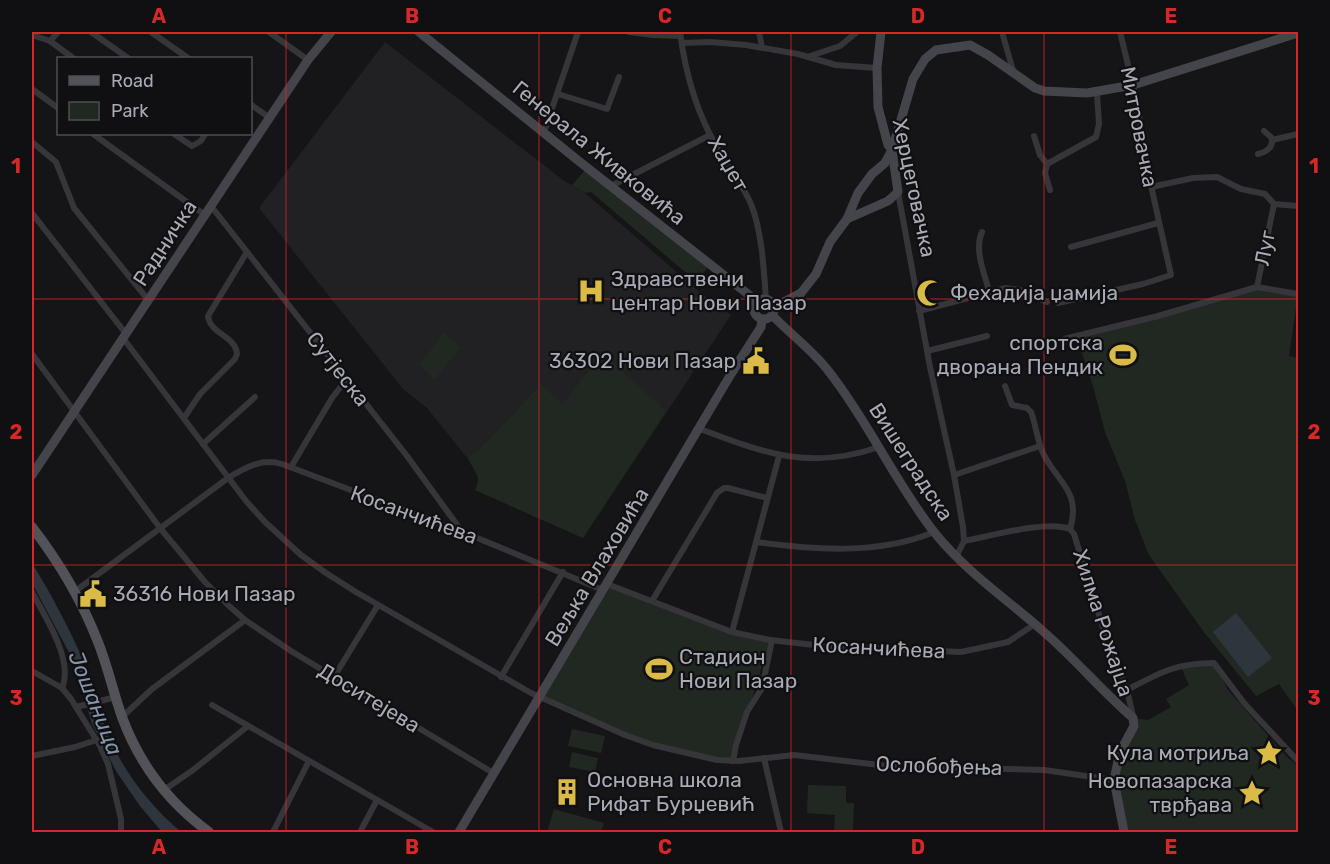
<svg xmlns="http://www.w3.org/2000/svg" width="1330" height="864" viewBox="0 0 1330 864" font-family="Rubik,sans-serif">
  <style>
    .built { fill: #212123 }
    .green { fill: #212822 }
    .water { fill: #2f353d }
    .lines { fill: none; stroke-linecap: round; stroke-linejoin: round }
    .street { stroke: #36363a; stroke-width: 6 }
    .secondary { stroke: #44454a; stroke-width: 9 }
    .primary { stroke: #525359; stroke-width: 10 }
    .grid { fill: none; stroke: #d62828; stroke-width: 1.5; stroke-opacity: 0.55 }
    .labels { text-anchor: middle; stroke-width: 4.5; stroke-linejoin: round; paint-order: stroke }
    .street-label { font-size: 21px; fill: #a8aab4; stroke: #100f11 }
    .poi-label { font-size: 21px; fill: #a8aab4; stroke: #100f11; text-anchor: start }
    .water-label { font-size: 22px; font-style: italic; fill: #8394ab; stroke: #100f11 }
    .neatline { fill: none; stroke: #d62828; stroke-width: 2 }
    .grid-label { font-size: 20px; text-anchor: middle; font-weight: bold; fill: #d62828 }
  </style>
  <rect width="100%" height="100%" fill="#151416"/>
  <path class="built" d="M385,42L563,180L585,193L702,294L731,315L583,538L475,490L478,483V477L468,459L427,408L403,389L259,208Z"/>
  <g class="green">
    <path d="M587,168L710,264L697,282L591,192L585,193L572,185Z"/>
    <path d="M1257,287L1298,294L1289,356L1298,358V711L1279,684L1256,696L1203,631L1149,555L1135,520L1125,481L1105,432L1093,386L1076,336Z"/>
    <path d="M444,333L461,347L435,379L419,365Z"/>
    <path d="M603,354L666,411L583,538L475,490C482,478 475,470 468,459L487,442L541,384L562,404Z"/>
    <path d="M607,584L732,632L770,640L733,761L653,745L541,697Z"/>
    <path d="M1214,663L1228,690L1287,757L1298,766V832H1124L1117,794L1118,757L1133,718L1148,720L1171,707L1166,699L1189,685L1180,665Z"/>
    <path d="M572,729L605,736L601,753L568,746Z"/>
    <path d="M572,752L598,758L595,772L569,767Z"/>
    <path d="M808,785L846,786V803H854L853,832H809V830H834L835,815L807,813Z"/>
    <path d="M554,809L604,823L601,832H547Z"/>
  </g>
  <g class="water">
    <path d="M32,563C51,594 68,626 83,660C91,680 95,701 103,721C118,765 146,802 181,832H162L140,806L116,771L92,724L73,660L32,583Z"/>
    <path d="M1236,613L1272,658L1248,677L1213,632Z"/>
  </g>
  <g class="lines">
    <g class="street">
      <path d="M91,32L128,58"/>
      <path d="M151,32L188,58"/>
      <path d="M269,32L308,60"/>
      <path d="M629,32L653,35L680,36"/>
      <path d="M680,32C685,71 697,114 718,149C728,167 743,185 751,204C762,231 764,271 766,300"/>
      <path d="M759,32L762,47"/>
      <path d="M1002,32L1014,74"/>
      <path d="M32,35L50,41L58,32"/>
      <path d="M50,41L73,58"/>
      <path d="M682,43L710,42L746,45L798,54L836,65L877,68"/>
      <path d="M810,56L840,46L857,32"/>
      <path d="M32,89L58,108"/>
      <path d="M558,94L607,109L619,77"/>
      <path d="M250,104L270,118"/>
      <path d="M544,132L578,32"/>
      <path d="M93,134L205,215"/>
      <path d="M174,134L192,146L201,141L205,134"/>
      <path d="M1034,136L1040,155L1047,164L1045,173L1050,190"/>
      <path d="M1272,140L1298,134"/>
      <path d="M32,142L56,162L74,208L149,301"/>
      <path d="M1258,154C1266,152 1275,147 1271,137L1264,131"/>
      <path d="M1047,164L1096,137L1099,124L1097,93"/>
      <path d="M611,186L710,135"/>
      <path d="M1151,187L1193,178L1217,177L1241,189L1265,194L1274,204L1298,206"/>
      <path d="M898,192L930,367L954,475L963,527L964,541L956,557"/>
      <path d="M211,206L407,456L463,533"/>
      <path d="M32,213L126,334"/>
      <path d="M982,232C974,250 984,272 989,291"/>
      <path d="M1071,247L1158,223"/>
      <path d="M1257,287L1274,204"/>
      <path d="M1058,303L1143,284L1171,275L1147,168L1137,102L1120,32"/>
      <path d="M919,311L1006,288L1020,290L1047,302"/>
      <path d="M123,338L246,501L265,522L301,555L326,573L356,592L531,693L625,735L653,745L717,760L739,761L794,755L888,766L1044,770L1114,780"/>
      <path d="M1064,339L1158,316L1257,287L1298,294"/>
      <path d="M927,351L987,336"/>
      <path d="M32,354L160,528L205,582L228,605L245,620L291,651L495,774"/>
      <path d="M1005,386L1012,405L1027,408L1031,412C1036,425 1037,440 1043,453C1056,481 1082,491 1070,529"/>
      <path d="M184,418L200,394L235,359L237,354C236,336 210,334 208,316L247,252"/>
      <path d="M700,429C764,453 810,471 879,447"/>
      <path d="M203,444L255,397"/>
      <path d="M291,467L332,398L346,380"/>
      <path d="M954,475L1040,446"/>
      <path d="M964,541C991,536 1046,520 1070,529L1074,534L1105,634L1127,690L1133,716"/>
      <path d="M756,542C814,550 879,555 934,532"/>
      <path d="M607,584L732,632L770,640L823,646L961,652L1008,642L1035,624"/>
      <path d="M32,592C45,617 74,660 62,688"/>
      <path d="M74,592L228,478C246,467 262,458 282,464L470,535L603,590"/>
      <path d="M652,601L717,493L724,488H728L767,498"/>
      <path d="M732,632L779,456"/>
      <path d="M32,671L62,688L71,699L100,746L108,764L121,819V832"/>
      <path d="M334,677L378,605"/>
      <path d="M501,677L563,572"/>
      <path d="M1127,690C1159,673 1176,663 1214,663L1244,703L1298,761"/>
      <path d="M212,705L433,832"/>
      <path d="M76,707L116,697"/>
      <path d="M122,717L152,689L245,620"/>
      <path d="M32,756L75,747L97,740"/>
      <path d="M764,758L781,832"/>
      <path d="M733,761L736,745L747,712L762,688L772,640"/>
      <path d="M164,790L193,770L248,726"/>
      <path d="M273,832L309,761"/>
      <path d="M360,832L377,800"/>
    </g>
    <g class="secondary">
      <path d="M419,32L580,162L758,302"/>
      <path d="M847,219L888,201L898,192L892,150L888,145L878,107L877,68L881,32"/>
      <circle cx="764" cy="309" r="10"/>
      <path d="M774,307L801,293L816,274L830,242L847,219L858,193L872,174L885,163L892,150L913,79L925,59L936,50L970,45L988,55L1035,88L1044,91L1087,93L1133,85L1298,33"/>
      <path d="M772,315C791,335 814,351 830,373C869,423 895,482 934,532C966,572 1007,599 1045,633C1076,660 1102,691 1133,718L1134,726L1120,752L1114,780L1124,832"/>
      <path d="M32,475L308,60L331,32"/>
      <path d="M459,832L731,374L761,327L762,319"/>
    </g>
    <path class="primary" d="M32,527C59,562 82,601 98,642C108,667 113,692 122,717C139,763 169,803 209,832"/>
  </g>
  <path class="grid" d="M286,32V832M539,32V832M791,32V832M1044,32V832M32,299H1298M32,565H1298"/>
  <defs>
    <symbol id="hospital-bare" viewBox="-9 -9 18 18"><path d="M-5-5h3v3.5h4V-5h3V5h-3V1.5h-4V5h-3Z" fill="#dbbb47" stroke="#100f11" stroke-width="2.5" paint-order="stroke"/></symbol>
    <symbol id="mosque-bare" viewBox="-9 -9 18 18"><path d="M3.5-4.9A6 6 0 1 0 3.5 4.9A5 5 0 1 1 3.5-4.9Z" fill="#dbbb47" stroke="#100f11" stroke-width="2.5" paint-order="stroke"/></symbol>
    <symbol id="stadium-bare" viewBox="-9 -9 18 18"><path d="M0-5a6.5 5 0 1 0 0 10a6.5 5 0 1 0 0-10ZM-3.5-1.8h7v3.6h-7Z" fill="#dbbb47" stroke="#100f11" stroke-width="2.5" paint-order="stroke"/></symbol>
    <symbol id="civic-bare" viewBox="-9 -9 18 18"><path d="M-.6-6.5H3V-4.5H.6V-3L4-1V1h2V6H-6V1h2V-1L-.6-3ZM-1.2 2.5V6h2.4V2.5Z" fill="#dbbb47" stroke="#100f11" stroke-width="2.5" paint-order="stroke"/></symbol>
    <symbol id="sight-bare" viewBox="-9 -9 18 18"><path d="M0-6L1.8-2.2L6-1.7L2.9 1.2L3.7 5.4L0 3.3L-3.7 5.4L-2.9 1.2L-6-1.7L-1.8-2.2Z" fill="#dbbb47" stroke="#100f11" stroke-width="2.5" paint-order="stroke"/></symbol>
    <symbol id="building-bare" viewBox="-9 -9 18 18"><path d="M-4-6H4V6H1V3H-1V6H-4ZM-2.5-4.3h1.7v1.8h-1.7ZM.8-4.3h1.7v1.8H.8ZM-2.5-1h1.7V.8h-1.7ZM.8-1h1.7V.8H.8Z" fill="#dbbb47" stroke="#100f11" stroke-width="2.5" paint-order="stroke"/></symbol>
  </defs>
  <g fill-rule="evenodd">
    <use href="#hospital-bare" x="572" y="272" width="38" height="38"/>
    <use href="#mosque-bare" x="911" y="274" width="38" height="38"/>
    <use href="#stadium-bare" x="1104" y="336" width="38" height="38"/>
    <use href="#civic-bare" x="737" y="342" width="38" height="38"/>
    <use href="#civic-bare" x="74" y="575" width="38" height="38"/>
    <use href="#stadium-bare" x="640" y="650" width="38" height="38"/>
    <use href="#sight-bare" x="1250" y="734" width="38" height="38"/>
    <use href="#building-bare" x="548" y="773" width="38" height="38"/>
    <use href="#sight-bare" x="1233" y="774" width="38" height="38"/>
  </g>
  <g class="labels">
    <g class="street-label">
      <text transform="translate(1139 127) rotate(79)" y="7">Митровачка</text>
      <text transform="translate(599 153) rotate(39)" y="7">Генерала Живковића</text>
      <text transform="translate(728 164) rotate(60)" y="7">Хаџет</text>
      <text transform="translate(914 188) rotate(78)" y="7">Херцеговачка</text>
      <text transform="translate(165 243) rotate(-57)" y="7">Радничка</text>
      <text transform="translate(1265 248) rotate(-79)" y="7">Луг</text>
      <text transform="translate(338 369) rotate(52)" y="7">Сутјеска</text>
      <text transform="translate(911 462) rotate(57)" y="7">Вишеградска</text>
      <text transform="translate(414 515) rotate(20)" y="7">Косанчићева</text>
      <text transform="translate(597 567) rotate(-59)" y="7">Вељка Влаховића</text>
      <text transform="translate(1103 623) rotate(72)" y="7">Хилма Рожајца</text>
      <text transform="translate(879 648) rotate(3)" y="7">Косанчићева</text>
      <text transform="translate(369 698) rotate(31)" y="7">Доситејева</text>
      <text transform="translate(939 766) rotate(2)" y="7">Ослобођења</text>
    </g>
    <g class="poi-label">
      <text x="611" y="286">Здравствени<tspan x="611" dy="24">центар Нови Пазар</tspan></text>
      <text x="950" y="300">Фехадија џамија</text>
      <text x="1103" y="350" text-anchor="end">спортска<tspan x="1103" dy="24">дворана Пендик</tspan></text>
      <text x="736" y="368" text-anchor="end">36302 Нови Пазар</text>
      <text x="113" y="601">36316 Нови Пазар</text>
      <text x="679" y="664">Стадион<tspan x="679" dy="24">Нови Пазар</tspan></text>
      <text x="1249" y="760" text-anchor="end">Кула мотриља</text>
      <text x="587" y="787">Основна школа<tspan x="587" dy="24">Рифат Бурџевић</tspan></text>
      <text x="1232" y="788" text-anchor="end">Новопазарска<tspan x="1232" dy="24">тврђава</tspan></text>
    </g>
    <g class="water-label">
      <text transform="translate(96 703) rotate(68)" y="8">Јошаница</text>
    </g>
  </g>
  <rect width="1330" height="864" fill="none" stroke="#100f11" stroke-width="66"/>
  <rect x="57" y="57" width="195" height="78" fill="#100f11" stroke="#4d4d52" stroke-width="1.5"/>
  <rect x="69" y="76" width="30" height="9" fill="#525359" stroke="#4d4d52" stroke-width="1.5"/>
  <text x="111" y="87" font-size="18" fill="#a8aab4">Road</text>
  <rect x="69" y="102" width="30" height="18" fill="#212822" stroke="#4d4d52" stroke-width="1.5"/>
  <text x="111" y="117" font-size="18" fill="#a8aab4">Park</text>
  <rect x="33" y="33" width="1264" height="798" class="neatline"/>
  <g class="grid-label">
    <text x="159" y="23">A</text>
    <text x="412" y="23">B</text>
    <text x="665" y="23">C</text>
    <text x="918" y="23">D</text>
    <text x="1171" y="23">E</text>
    <text x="16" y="173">1</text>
    <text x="1314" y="173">1</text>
    <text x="16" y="439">2</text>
    <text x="1314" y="439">2</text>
    <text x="16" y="705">3</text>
    <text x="1314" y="705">3</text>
    <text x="159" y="854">A</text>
    <text x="412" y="854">B</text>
    <text x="665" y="854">C</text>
    <text x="918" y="854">D</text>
    <text x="1171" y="854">E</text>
  </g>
</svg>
